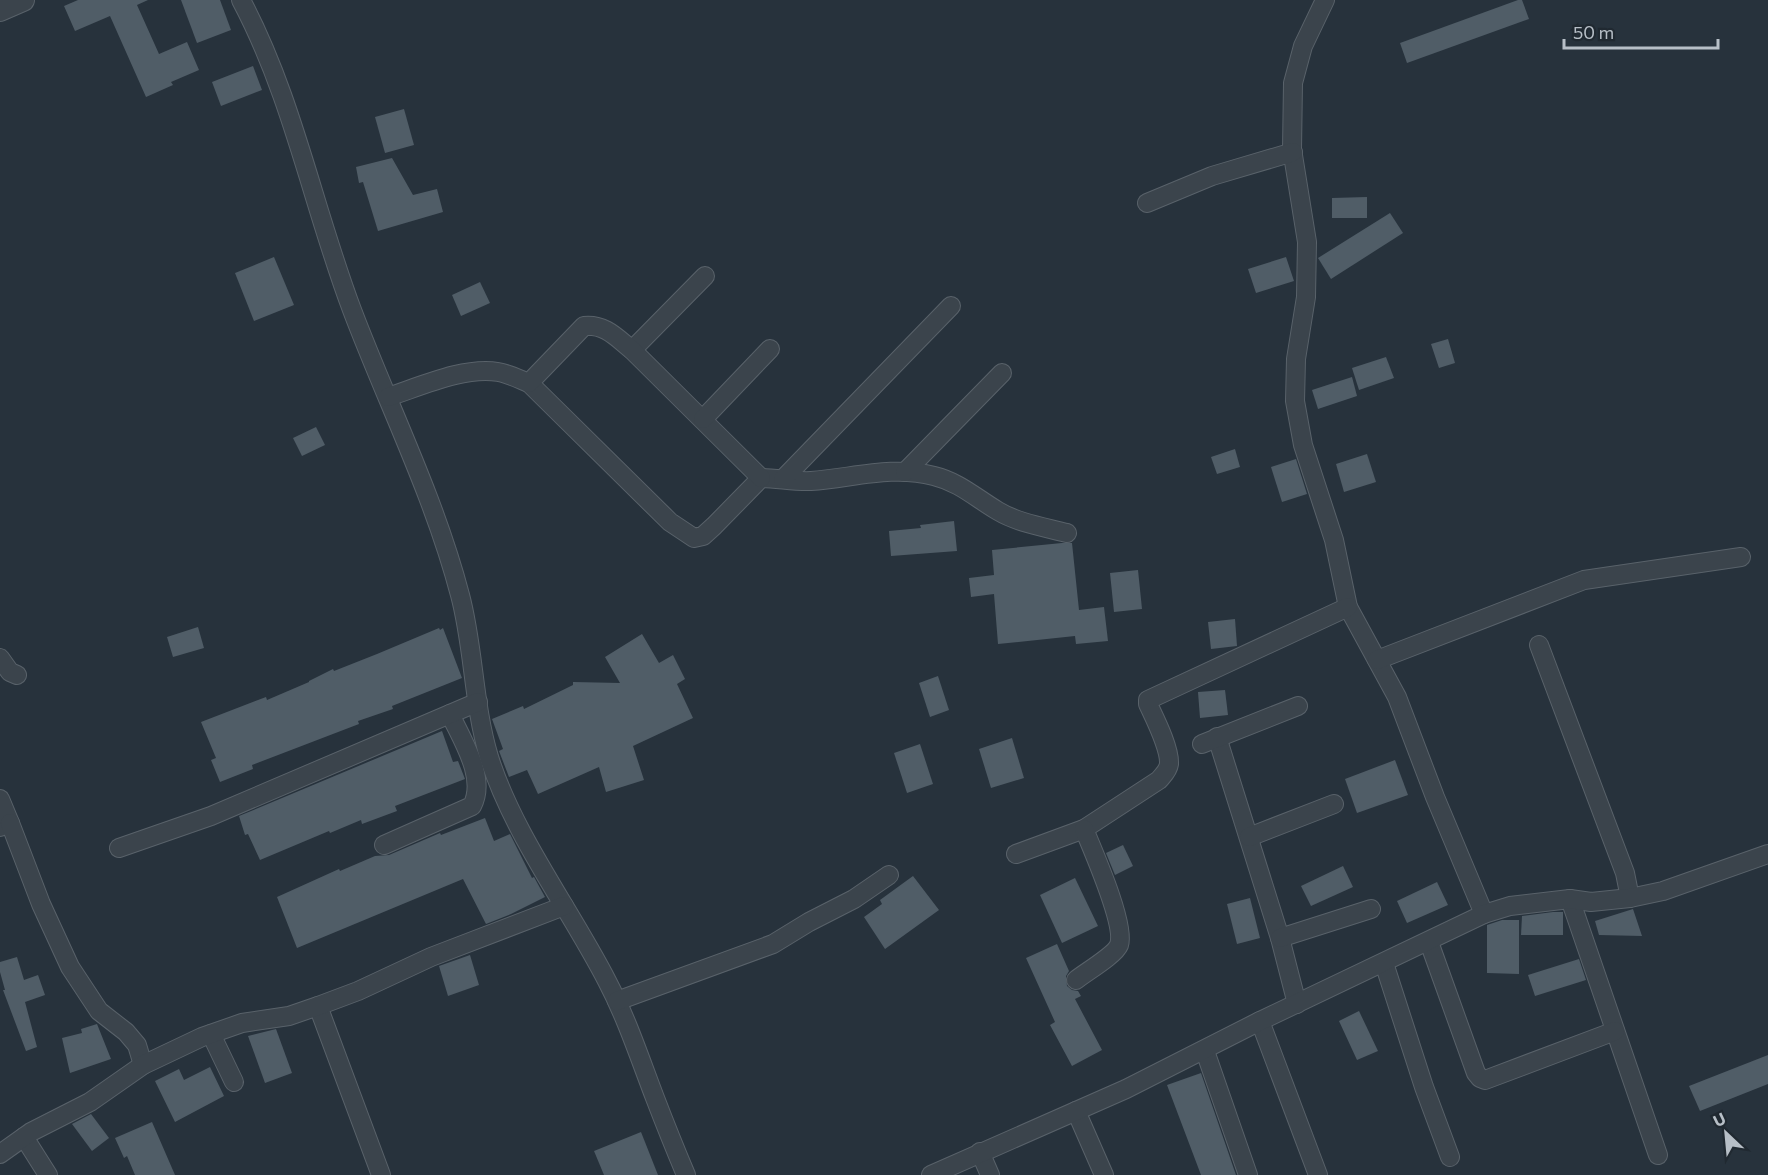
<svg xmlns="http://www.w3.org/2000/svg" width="1768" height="1175" viewBox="0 0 1768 1175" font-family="Commissioner,sans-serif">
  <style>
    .building { fill: #505d67 }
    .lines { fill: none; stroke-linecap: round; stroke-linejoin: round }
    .minor-casing { stroke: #59626a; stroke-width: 20 }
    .tertiary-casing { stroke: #59626a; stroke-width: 24 }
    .minor { stroke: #3b444c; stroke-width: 18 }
    .tertiary { stroke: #3b444c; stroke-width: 22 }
  </style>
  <rect width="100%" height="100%" fill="#27323c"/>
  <g class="building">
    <path d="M78,0H148L137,5L159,54L187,42L199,70L171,82L173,85L146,97L110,16L75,31L64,6Z"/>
    <path d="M181,0H220L231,30L197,43Z"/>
    <path d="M1518,0H1522L1529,19L1407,63L1400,43Z"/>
    <path d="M253,66L262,90L221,106L212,82Z"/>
    <path d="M404,109L414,145L385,153L375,117Z"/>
    <path d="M392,158L413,195L437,189L443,212L378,231L363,182L359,183L356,167Z"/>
    <path d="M1367,197V218H1332V198Z"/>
    <path d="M1390,213L1403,233L1331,279L1318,258Z"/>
    <path d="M274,257L294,305L254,321L235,273Z"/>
    <path d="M1286,257L1294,281L1256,293L1248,269Z"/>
    <path d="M480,282L490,303L461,316L452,295Z"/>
    <path d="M1448,339L1455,363L1439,368L1431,344Z"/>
    <path d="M1386,357L1394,378L1359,390L1352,368Z"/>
    <path d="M1352,377L1357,396L1318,409L1312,390Z"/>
    <path d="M316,427L325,445L302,456L293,438Z"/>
    <path d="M1235,449L1240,467L1217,474L1211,457Z"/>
    <path d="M1367,454L1376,482L1344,492L1336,464Z"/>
    <path d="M1296,459L1307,494L1282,502L1271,467Z"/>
    <path d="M954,521L957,551L891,556L889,531L921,528L920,525Z"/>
    <path d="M1062,543H1072L1079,610L1104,607L1108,641L1076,644L1075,636L998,644L994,594L971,597L969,578L994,575L992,550Z"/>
    <path d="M1138,570L1142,609L1114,612L1110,573Z"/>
    <path d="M1235,619L1237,646L1211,649L1208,622Z"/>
    <path d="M198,627L204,648L173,657L167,637Z"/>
    <path d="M439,628L440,630L443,628L462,678L392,706L393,709L358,721L359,724L252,765L253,769L220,782L211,760L216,758L201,722L266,697L267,700L309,682V681L333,669L334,671L377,654Z"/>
    <path d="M642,634L659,663L673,655L685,679L677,684L693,718L633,746L644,780L606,792L599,767L538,794L527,770L509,777L499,751L503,749L492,719L523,706L524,709L573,685V682L620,683L605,657Z"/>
    <path d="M938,676L949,710L930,717L919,683Z"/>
    <path d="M1225,690L1228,715L1200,718L1198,692Z"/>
    <path d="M442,731L453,762L458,761L465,779L395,806L397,811L362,824L361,820L330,833L329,831L260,860L248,834L245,835L239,816Z"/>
    <path d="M1012,738L1024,778L991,788L979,749Z"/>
    <path d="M920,744L933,784L907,793L894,753Z"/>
    <path d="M1395,760L1408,795L1357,813L1345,779Z"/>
    <path d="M485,818L494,841L510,834L532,878L534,877L545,897L511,914L486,924L463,879L297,948L277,897L339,869L340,871L375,856L389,855L440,833L441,835Z"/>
    <path d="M1123,845L1133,866L1115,875L1106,853Z"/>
    <path d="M1343,866L1353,887L1311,906L1301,886Z"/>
    <path d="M913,876L939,910L885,949L864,917L882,904L880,900Z"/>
    <path d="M1075,878L1098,926L1062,943L1040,895Z"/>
    <path d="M1437,882L1448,905L1407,923L1397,901Z"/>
    <path d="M1250,898L1260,938L1237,944L1227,904Z"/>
    <path d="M1633,909L1642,936L1599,935L1595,921Z"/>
    <path d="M1553,912H1563V935H1521L1522,916Z"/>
    <path d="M1502,920H1519V974L1487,973V925Z"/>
    <path d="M1057,944L1069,971L1066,976L1067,986L1072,990L1078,991L1081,996L1075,999L1102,1050L1072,1066L1050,1025L1055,1022L1026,958Z"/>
    <path d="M470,955L479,985L448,996L439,966Z"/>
    <path d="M17,957L24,980L38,975L45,995L25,1002L37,1047L26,1051L3,990H5L0,972V962Z"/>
    <path d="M1579,959L1586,980L1535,996L1528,975Z"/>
    <path d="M1359,1011L1378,1051L1357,1060L1339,1021Z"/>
    <path d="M97,1024L111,1059L70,1073L62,1038L82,1033L81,1029Z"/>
    <path d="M276,1029L292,1073L265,1083L248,1036Z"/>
    <path d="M1768,1055V1084L1700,1111L1689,1086Z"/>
    <path d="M210,1067L224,1096L175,1122L155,1081L179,1069L184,1080Z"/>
    <path d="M1201,1073L1202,1076L1236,1175H1201L1167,1085Z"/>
    <path d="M91,1114L109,1138L92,1151L72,1124Z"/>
    <path d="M152,1122L175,1175H135L127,1156L124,1158L115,1138Z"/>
    <path d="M641,1132L658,1175H604L594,1151Z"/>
  </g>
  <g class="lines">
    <defs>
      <g id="minor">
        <path d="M241,0C293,98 313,207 352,310C388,405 434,496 460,595C474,647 473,704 489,757C513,834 570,909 607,981C627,1019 640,1059 655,1098C665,1124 675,1149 686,1175"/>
        <path d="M1325,0L1303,46L1293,83L1292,149L1307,242L1306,297L1296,359L1295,401L1303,445L1334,540L1348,607L1397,697L1435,797L1484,914"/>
        <path d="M1147,203L1212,176L1293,152"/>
        <path d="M632,350L705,276"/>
        <path d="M529,383L670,522L694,538L703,536L714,526L761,478C777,478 795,482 811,481C853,478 892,465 934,476C959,482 976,498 998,511C1018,523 1044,527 1067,533"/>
        <path d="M388,397C419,387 465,366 498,372C509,374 519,379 529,383L584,326C605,324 616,337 632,350L761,478"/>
        <path d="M703,419L770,349"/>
        <path d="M905,472L1002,373"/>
        <path d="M783,479L951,306"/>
        <path d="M1539,645L1625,873L1630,898"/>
        <path d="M0,658L10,672L17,675"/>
        <path d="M1377,660L1584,580L1741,557"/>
        <path d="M1217,737L1280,938L1297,1004"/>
        <path d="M1202,744L1298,706"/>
        <path d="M0,799L10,823L0,827"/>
        <path d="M10,823L41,904L70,967L99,1011L126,1032L137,1045L143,1065"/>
        <path d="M1249,837L1334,804"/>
        <path d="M384,845L472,806C487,778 462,740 450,714"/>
        <path d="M119,848L211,816L478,702"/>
        <path d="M1016,854L1084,829L1159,780C1163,775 1168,771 1169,764C1170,748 1155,719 1148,704V700L1348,607"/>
        <path d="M1570,899L1658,1155"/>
        <path d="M1280,938L1371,909"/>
        <path d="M1429,942L1476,1073L1480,1078L1485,1080L1615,1031"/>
        <path d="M1384,963L1424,1087L1450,1157"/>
        <path d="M1076,980C1086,972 1115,955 1119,945C1126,925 1093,851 1084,829"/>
        <path d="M617,1001L773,944L809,922L854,899L889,875"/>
        <path d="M318,1006L381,1175"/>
        <path d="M1260,1021L1318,1175"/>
        <path d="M211,1034L234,1082"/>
        <path d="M1205,1051L1248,1175"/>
        <path d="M1076,1111L1104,1175"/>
        <path d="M24,1137L48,1175"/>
        <path d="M980,1152L990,1175"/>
        <path d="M0,1154L31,1132L90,1102L143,1065L202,1037L242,1023L289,1016L318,1006L358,991L431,957L564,906"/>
        <path d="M931,1175L1126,1089L1260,1021L1484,914L1510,906L1570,899L1591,902L1630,898L1663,891L1768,854"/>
      </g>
      <path id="tertiary" d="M0,10L23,0"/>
    </defs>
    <use href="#minor" class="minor-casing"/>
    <use href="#tertiary" class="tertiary-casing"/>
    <use href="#minor" class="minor"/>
    <use href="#tertiary" class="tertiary"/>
  </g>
  <g transform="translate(1726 1133) rotate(334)" stroke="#202931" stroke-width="4.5" paint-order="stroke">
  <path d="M0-4.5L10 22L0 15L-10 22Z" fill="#b7bfc7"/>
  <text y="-9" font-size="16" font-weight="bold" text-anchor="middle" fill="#b7bfc7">U</text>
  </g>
  <path d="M1564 39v9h154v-9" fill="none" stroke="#b7bfc7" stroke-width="3"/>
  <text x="1573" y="39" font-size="18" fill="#b7bfc7" stroke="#202931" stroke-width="4.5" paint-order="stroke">50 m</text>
</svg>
